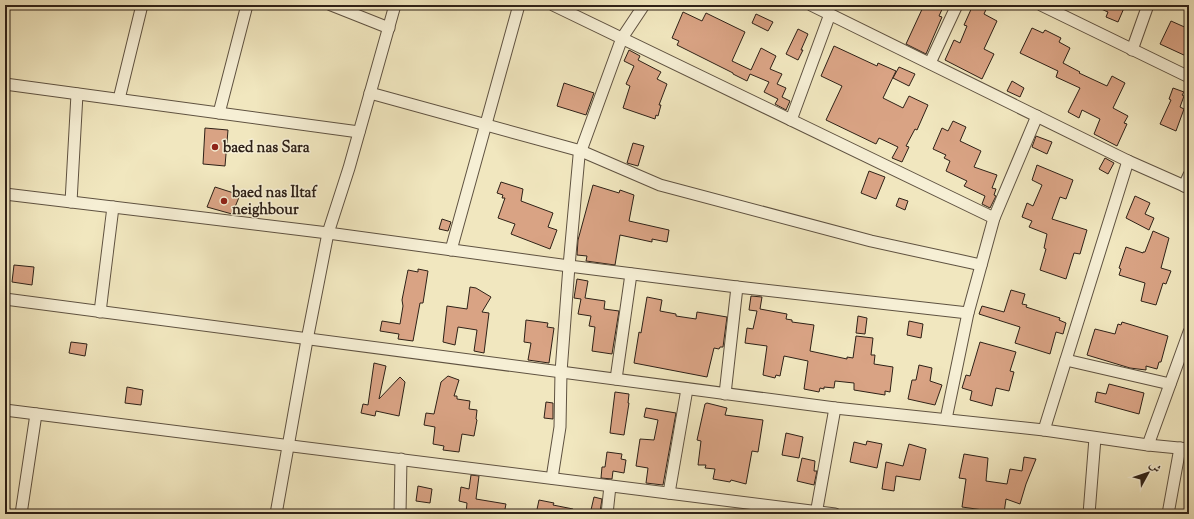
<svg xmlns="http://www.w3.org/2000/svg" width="1194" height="519" viewBox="0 0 1194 519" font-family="'Sorts Mill Goudy',Amiri,serif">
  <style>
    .building { fill: #d9a384; stroke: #2e2117 }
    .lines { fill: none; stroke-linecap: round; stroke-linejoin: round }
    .street-casing { stroke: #5f5241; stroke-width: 13 }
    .street { stroke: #f6efd5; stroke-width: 11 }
    .poi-dot { fill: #8f2418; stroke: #f6efd5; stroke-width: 1.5 }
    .labels { text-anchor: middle; stroke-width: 3; stroke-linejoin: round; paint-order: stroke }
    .poi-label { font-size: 15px; font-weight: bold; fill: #2e2117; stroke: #f6efd5; text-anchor: start }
  </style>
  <rect width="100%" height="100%" fill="#f1e7bf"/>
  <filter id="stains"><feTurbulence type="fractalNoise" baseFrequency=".005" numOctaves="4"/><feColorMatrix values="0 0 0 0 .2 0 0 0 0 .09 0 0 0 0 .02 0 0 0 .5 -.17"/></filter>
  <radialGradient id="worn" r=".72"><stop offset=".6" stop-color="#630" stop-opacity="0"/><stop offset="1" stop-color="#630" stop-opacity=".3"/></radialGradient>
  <g class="building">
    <path d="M924,5H944L939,16L942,17L926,54L906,44Z"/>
    <path d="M973,5H988L984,14L997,21L984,49L994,54L982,79L945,60L954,40L960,43L967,26L964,25Z"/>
    <path d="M1092,5H1117L1124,8L1118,22L1106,17L1108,12Z"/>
    <path d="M683,12L702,21L706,13L745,32L732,61L751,70L761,48L776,56L770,69L782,74L777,84L786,88L782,97L790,101L786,110L775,104L778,99L764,92L769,82L750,74L747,81L733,74V73L677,45L679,41L672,38Z"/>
    <path d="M756,14L773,22L768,31L752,23Z"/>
    <path d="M1171,21L1189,29V49L1186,56L1160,44Z"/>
    <path d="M1032,28L1043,33L1045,30L1061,38L1059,42L1070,48L1063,63L1080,72L1079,73L1107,86L1112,76L1125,83L1113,108L1128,116L1124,123L1127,124L1117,146L1094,134L1100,119L1082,110L1079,118L1068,112L1080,88L1056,77L1058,71L1020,53Z"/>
    <path d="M798,29L808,34L801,50H803L798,60L786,54Z"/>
    <path d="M834,46L877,66L878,63L896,71L883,98L903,108L909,96L928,105L917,130L915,129L906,146L909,147L902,162L892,158L898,147L879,138L876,144L826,120L842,86L821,76Z"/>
    <path d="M629,50L640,56L638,60L661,72L657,79L667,84L659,105H661L658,116L656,115L655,119L623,108L630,86L626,84L634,66L624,61Z"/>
    <path d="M899,67L915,74L909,86L893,78Z"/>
    <path d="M1012,81L1024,88L1020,97L1007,91Z"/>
    <path d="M564,83L594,93L586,115L557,106Z"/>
    <path d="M1173,88L1184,92L1182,95L1184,96L1180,107L1184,109L1176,131L1160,124L1171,100L1169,99Z"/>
    <path d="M953,121L966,127L960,141L981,151L974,167L997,175L992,188L996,189L994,195L996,196L990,208L982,204L985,196L964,186L967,181L946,171L950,161L944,158L946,155L933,149L942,128L948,131Z"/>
    <path d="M205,128L228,130L225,166L203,164Z"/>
    <path d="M1036,136L1052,142L1047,154L1032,147Z"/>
    <path d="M633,143L644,146L638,166L627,163Z"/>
    <path d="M1105,158L1114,163L1108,174L1099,169Z"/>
    <path d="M1037,165L1073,180L1066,199L1060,197L1052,219L1087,230L1080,254L1074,253L1066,279L1040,270L1046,249L1044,248L1047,234L1029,227L1032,221L1022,217L1027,203L1033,206L1042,185L1032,180Z"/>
    <path d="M869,171L885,177L876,199L861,193Z"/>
    <path d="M501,182L523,189L521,201L553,213L548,227L557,230L550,249L511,234L515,224L498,218L505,198H502L503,195L497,193Z"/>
    <path d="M593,185L619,193L620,190L634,195L629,221L669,230L667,242L652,239V242L620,235L615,265L586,261L587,256L577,255L578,240Z"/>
    <path d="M215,187L240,195L232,214L207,207Z"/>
    <path d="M1135,196L1150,203L1145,214L1154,218L1149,230L1126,218Z"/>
    <path d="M899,198L908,201L905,210L896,206Z"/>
    <path d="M442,219L451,222L448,231L439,229Z"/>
    <path d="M1153,231L1169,238L1161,268L1171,271L1166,284L1163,283L1156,305L1141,301L1145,283L1119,275L1121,269L1119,268L1126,247L1143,253V252H1145Z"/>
    <path d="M14,265L34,267L32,285L12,282Z"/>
    <path d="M418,269L428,271L423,303H420L413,341L398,339L399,334L380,331L382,321L400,324L403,306L402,300L408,270L418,272Z"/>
    <path d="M577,279L588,281L585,298L605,301L604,309L619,311L612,354L592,351L595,327L589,326L591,316L578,314L581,299L574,298Z"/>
    <path d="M470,287L476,288L491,297L482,312L489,313L484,353L474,351L477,330L458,327L455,345L443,342L447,306L467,309Z"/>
    <path d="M1011,290L1025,294L1022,304L1027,305L1026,307L1060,318L1059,320L1066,323L1063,334L1056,332L1050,354L1015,343L1020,327L979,314L982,306L1004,312Z"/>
    <path d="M751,296L762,297L760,309L787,314L786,319L792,320V322L814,325L810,351L847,359V357L853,358L856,336L873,338L871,355H875L874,364L893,367L890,392L885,391V395L854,390V383L835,381L834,388L824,387V389L820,388L819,392L804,389L808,361L784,356L780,376L776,375L775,378L763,375L767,346L745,343L747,328L753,329L757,311L749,310Z"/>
    <path d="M647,297L662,300L660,311L676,314V316L696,319L697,312L727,317L723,347H720L719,349L714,348L707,377L634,363L639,332L641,333Z"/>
    <path d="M858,316L867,318L865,334L856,333Z"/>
    <path d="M526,320L548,323L547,327L554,328L549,363L528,360L531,343L524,342Z"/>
    <path d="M909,321L923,324L921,338L907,335Z"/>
    <path d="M1122,322L1168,336L1161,362H1159L1157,369L1146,366V370L1130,368L1087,355L1095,329L1115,334L1118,324L1121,325Z"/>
    <path d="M71,342L87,344L85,356L69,353Z"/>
    <path d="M980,342L1016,352L1010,371L1014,372L1009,391L996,388L992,406L970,400L972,391L962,388L966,375L970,376Z"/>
    <path d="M374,363L386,366L379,399L400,377L405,382L399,416L376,411L375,416L361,413L363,404L368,405Z"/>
    <path d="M919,365L932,368L930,381L942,385L935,405L908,399L912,380H916Z"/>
    <path d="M448,376L459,380L454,396H457V399L470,401L469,409L477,410L476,419L477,420L474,436L462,434L459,452L443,450L444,446L433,444L435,427L424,425L426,413L434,414L441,382Z"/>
    <path d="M1109,384L1144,393L1139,414L1095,402L1097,392L1106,394Z"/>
    <path d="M127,387L143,390L141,405L125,403Z"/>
    <path d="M615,392L629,394L628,403H629L624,435L610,433Z"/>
    <path d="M546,402L553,403V419L544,418Z"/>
    <path d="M707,403L727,408L725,415L763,420L758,452L752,451L746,484L731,480L730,482L713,479L715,469L705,468L706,465H698L701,441L697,440L705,404Z"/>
    <path d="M646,408L676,413L663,485L646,483L648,468L636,466L640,439L654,440L658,420L644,417Z"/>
    <path d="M786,433L803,437L799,458L782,455Z"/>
    <path d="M867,441L882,444L877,468L850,462L854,442L866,445Z"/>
    <path d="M909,444L926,449L920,480L896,476L894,491L882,489L886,462L903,466Z"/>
    <path d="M607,452L622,454L621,459L626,460L624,473L613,471L612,479L601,478L602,467H605Z"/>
    <path d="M964,454L988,458L986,481L1007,484L1010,469L1022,471L1024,457L1036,459L1026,484L1020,504L1006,499L1004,513L962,507L966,479L959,478Z"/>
    <path d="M802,458L815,461L814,471H817L814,485L797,481Z"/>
    <path d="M471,475L479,476L476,499L506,504L504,514H466L467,503L459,501L461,487L469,489Z"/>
    <path d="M418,486L432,489L430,503L416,501Z"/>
    <path d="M594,497L602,499L600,512L591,510Z"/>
    <path d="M539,500L554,503L553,505L573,509L572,514H536Z"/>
  </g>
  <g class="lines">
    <defs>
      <g id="street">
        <path d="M331,5L389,28"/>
        <path d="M553,5L994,218"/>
        <path d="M811,5L1128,161L1189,188"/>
        <path d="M1041,5L1189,77"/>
        <path d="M1132,50L1148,5"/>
        <path d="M930,63L957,5"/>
        <path d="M5,84L359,132"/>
        <path d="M370,93L581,151L660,185L871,241L981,265"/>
        <path d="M119,99L142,5"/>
        <path d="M219,113L247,5"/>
        <path d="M791,120L830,14"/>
        <path d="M1184,186L1189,175"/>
        <path d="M5,194L328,233L569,266L737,287L968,313"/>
        <path d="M71,202L77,94"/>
        <path d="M451,250L519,5"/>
        <path d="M5,299L835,408L1044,430L1148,445L1189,449"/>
        <path d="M100,312L113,207"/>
        <path d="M1066,360L1170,384"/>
        <path d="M616,379L631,274"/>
        <path d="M725,394L737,287"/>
        <path d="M5,410L835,514"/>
        <path d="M946,419L968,313L994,218L1037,116"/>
        <path d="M1044,430L1128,161"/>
        <path d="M1148,445L1189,332"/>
        <path d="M552,478L560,427L561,372L569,266L579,156L622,38L644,5"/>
        <path d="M669,493L687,389"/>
        <path d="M21,514L36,414"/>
        <path d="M276,514L307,340L328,233L349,168L395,5"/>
        <path d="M400,514L401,459"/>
        <path d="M607,514L610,486"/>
        <path d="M816,514L835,408"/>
        <path d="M1089,514L1095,438"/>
        <path d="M1168,514L1180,448"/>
      </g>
    </defs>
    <use href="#street" class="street-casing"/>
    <use href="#street" class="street"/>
  </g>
  <g class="poi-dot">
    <circle cx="215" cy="147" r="4"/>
    <circle cx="224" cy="201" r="4"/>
  </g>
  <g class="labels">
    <g class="poi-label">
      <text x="223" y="152">baed nas Sara</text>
      <text x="232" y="197">baed nas Iltaf<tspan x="232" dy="17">neighbour</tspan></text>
    </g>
  </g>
  <rect width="1194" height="519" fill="none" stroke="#f1e7bf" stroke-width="20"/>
  <rect x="6" y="6" width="1182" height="507" fill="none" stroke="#2e2117" stroke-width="2"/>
  <rect x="10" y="10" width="1174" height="499" fill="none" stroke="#2e2117"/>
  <g transform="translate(1148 473) rotate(50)" stroke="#f6efd5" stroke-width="3" paint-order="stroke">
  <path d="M0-3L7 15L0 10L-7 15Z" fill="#2e2117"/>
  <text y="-6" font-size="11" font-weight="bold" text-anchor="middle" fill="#2e2117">ش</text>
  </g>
  <rect width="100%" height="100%" filter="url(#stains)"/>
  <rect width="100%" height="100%" fill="url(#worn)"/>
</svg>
